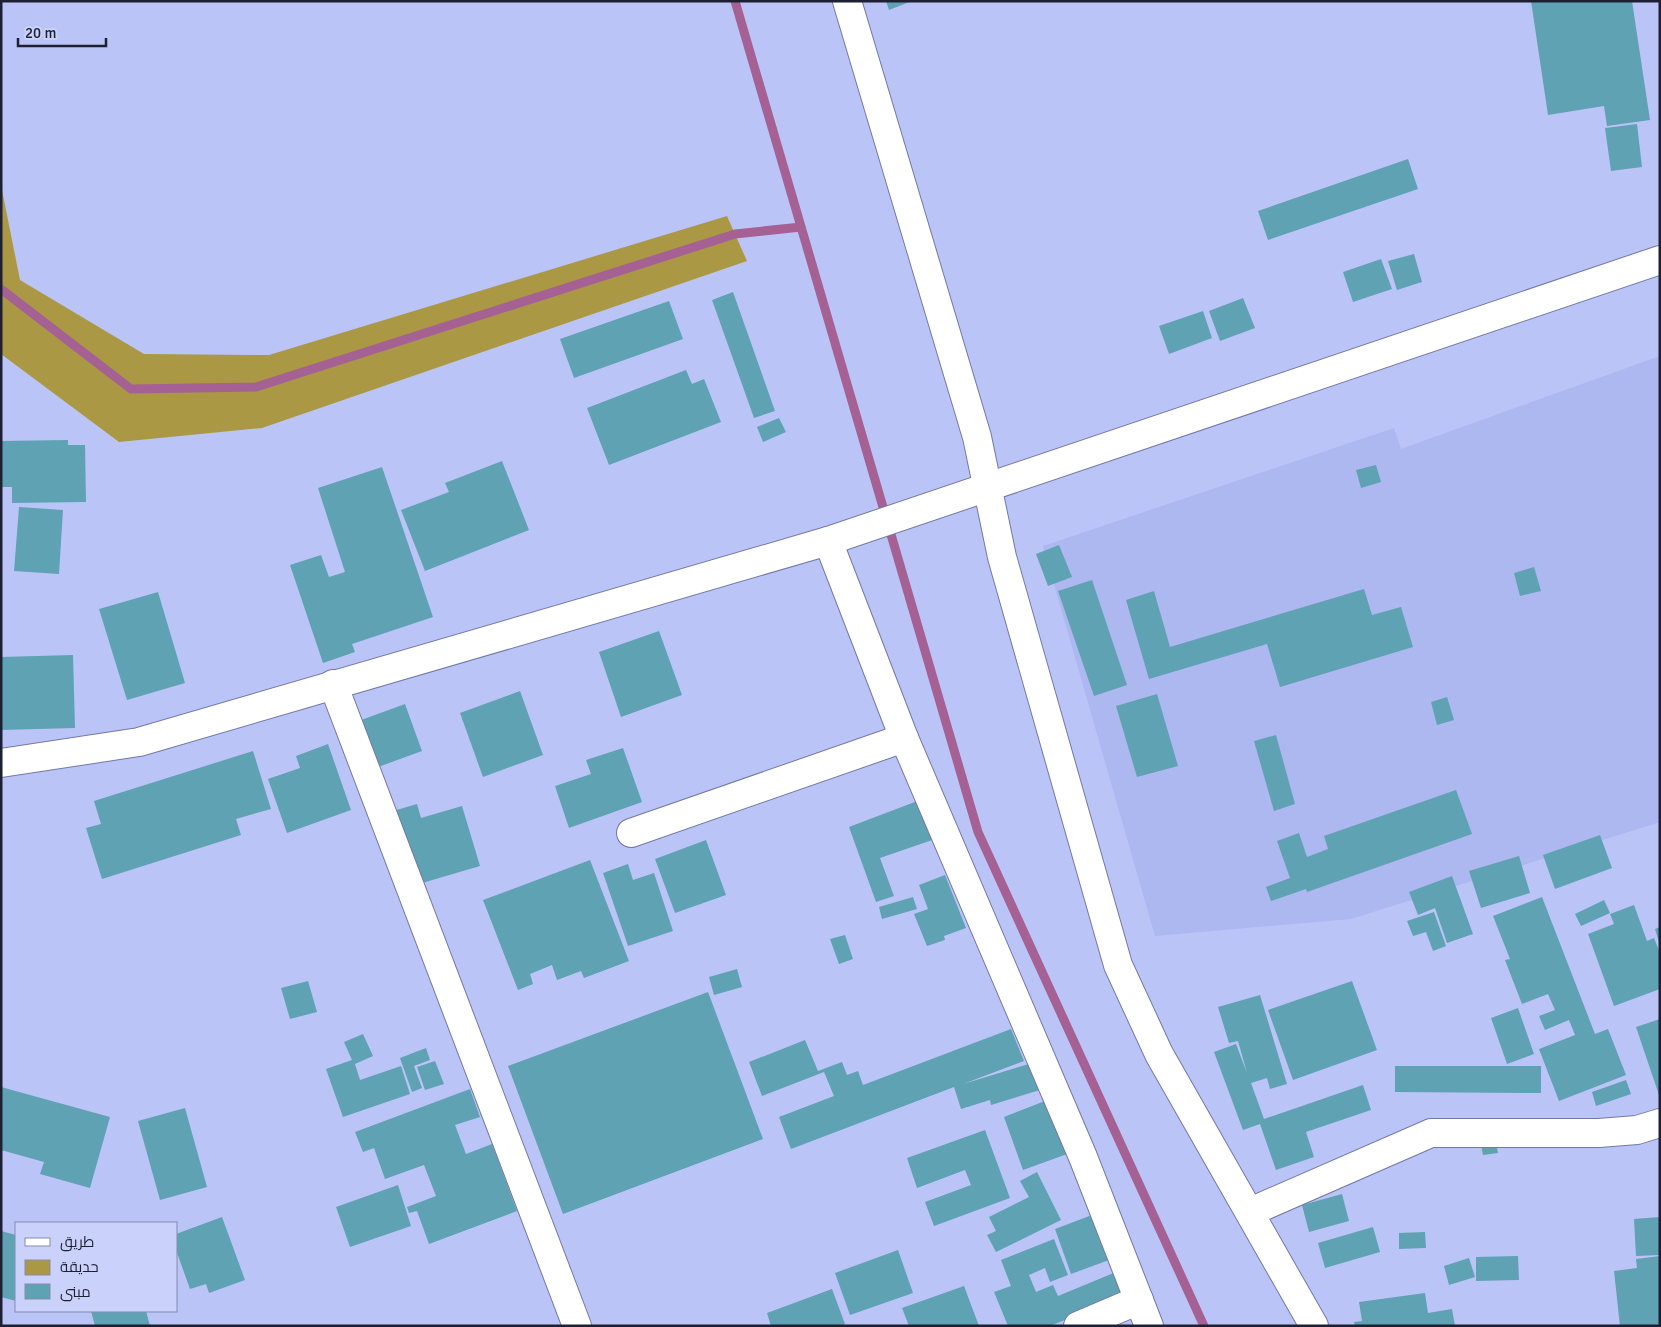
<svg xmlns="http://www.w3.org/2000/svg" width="1661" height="1327" viewBox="0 0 1661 1327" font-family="Signika,Cairo,sans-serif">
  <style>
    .built { fill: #adb7f0 }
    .green { fill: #ab9845 }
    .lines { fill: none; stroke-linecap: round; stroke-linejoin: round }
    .stream { stroke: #a56094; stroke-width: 9 }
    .building { fill: #5fa2b3 }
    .minor-casing { stroke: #7279a8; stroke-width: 30 }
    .major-casing { stroke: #7279a8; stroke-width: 30 }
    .minor { stroke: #fff; stroke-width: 28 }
    .major { stroke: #fff; stroke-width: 28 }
  </style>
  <rect width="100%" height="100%" fill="#bbc4f7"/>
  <path class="built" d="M1660,356V822L1351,919L1155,936L1043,546L1394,428L1401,449Z"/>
  <path class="green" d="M1,185L20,280L144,354L269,355L727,216L747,261L262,428L119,442L1,354Z"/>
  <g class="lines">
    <g class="stream">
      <path d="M735,1L978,832L1204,1326"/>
      <path d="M1,289L131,389L256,387L735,234L801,227"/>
    </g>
  </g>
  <g class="building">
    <path d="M886,1H912L889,10Z"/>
    <path d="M1531,1H1632L1650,120L1607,126L1604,106L1548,115Z"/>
    <path d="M1637,124L1642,167L1611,171L1605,128Z"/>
    <path d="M1408,159L1418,189L1268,240L1258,211Z"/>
    <path d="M1414,254L1422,282L1397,290L1388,261Z"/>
    <path d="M1381,259L1392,289L1353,302L1343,272Z"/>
    <path d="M733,292L775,411L754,418L712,300Z"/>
    <path d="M1243,298L1255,328L1220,341L1209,311Z"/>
    <path d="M669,301L683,339L574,378L560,339Z"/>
    <path d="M1203,311L1212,338L1169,354L1159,326Z"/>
    <path d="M686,370L692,384L704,379L721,422L609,465L587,408Z"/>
    <path d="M779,418L786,432L763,442L757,427Z"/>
    <path d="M68,440V445H85L86,502L12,503V487H1V441Z"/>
    <path d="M502,461L529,530L425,571L401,510L449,492L445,483Z"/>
    <path d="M1376,465L1381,482L1361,488L1356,470Z"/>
    <path d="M382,467L433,617L352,644L355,652L323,663L290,565L321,555L329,577L345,572L318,488Z"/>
    <path d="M19,507L63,510L59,574L14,571Z"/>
    <path d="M1059,545L1072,577L1048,586L1036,554Z"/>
    <path d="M1534,567L1541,591L1520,596L1514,573Z"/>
    <path d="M1092,580L1127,685L1094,696L1058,591Z"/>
    <path d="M1364,589L1372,615L1401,607L1413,647L1280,687L1267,644L1149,679L1126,600L1154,591L1170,647Z"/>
    <path d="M158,592L185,683L127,700L99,609Z"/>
    <path d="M659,631L682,695L621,717L599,652Z"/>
    <path d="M73,655L75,728L1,730V657Z"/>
    <path d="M520,691L543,755L483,777L460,713Z"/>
    <path d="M1157,694L1178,766L1137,777L1116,706Z"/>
    <path d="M1447,697L1454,720L1437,725L1431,702Z"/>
    <path d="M405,704L422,751L370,770L353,723Z"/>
    <path d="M1276,735L1295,804L1274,811L1254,741Z"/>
    <path d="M328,744L351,810L287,833L268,779L300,768L296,756Z"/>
    <path d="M623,748L642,802L569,828L555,786L591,774L586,760Z"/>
    <path d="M253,751L271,809L236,819L241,835L102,879L86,828L101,824L94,801Z"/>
    <path d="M1456,790L1472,834L1307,892L1306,889L1271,901L1266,887L1290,878L1277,841L1299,833L1307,857L1328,849L1324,836Z"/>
    <path d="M920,800L935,839L880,858L894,896L876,902L849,827Z"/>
    <path d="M417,804L421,818L462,806L480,866L412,886L390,812Z"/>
    <path d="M1600,835L1612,868L1555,889L1543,855Z"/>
    <path d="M706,840L726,895L675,913L655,859Z"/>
    <path d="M1519,856L1530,893L1481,908L1469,871Z"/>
    <path d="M590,860L629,961L584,978L581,971L557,980L552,965L530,974L533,984L518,990L483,900Z"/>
    <path d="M628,864L633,880L654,873L673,931L628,946L603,873Z"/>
    <path d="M945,875L966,928L944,936L945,940L927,946L914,914L928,909L919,885Z"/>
    <path d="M1452,876L1473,934L1447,943L1435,908L1418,915L1409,892Z"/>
    <path d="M913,897L917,909L882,919L879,907Z"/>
    <path d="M1542,897L1595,1034L1608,1029L1626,1075L1559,1101L1539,1049L1575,1035L1569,1020L1545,1030L1539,1016L1555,1010L1548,994L1522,1004L1505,960L1510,959L1493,916Z"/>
    <path d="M1604,900L1610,913L1581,926L1575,914Z"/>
    <path d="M1634,905L1647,941L1654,938L1660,953V989L1614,1006L1588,934L1614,924L1610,914Z"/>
    <path d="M1434,912L1446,946L1433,951L1426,932L1413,936L1407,921Z"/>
    <path d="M1660,927V942H1659L1655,929Z"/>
    <path d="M845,935L853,959L839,964L830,939Z"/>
    <path d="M737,969L742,987L714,995L709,977Z"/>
    <path d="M308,981L317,1012L290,1019L281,988Z"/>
    <path d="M1352,981L1377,1050L1293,1080L1268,1010Z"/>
    <path d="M708,992L763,1139L563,1214L508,1066Z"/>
    <path d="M1260,995L1287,1084L1270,1089L1267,1078L1251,1083L1264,1119L1363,1085L1371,1110L1306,1132L1314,1157L1276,1170L1260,1124L1243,1130L1214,1052L1236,1044L1247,1073L1238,1041L1229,1043L1218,1007Z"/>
    <path d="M1518,1008L1534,1054L1507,1064L1491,1018Z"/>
    <path d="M1660,1019V1095H1659L1636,1027Z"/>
    <path d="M1011,1029L1024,1061L963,1084L1032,1063L1040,1090L991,1105L990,1100L961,1109L954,1087L791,1149L779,1117L834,1096L824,1072L762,1096L749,1062L805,1040L818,1071L842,1062L847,1075L858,1071L863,1085Z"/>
    <path d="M363,1034L373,1056L355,1064L360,1080L401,1066L410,1094L343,1117L326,1069L352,1060L344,1042Z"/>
    <path d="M426,1048L430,1060L414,1066L422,1088L412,1092L400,1058Z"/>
    <path d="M435,1061L444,1084L425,1090L417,1067Z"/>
    <path d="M1395,1066H1541V1093L1395,1092Z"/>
    <path d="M1626,1080L1631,1094L1596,1106L1592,1092Z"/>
    <path d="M1,1087L110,1117L90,1188L40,1174L44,1162L1,1150Z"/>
    <path d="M470,1089L480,1117L455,1125L466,1154L492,1144L517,1211L429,1244L417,1211L409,1213L407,1207L436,1196L424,1165L385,1179L374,1148L363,1152L355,1132Z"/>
    <path d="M1050,1099L1070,1153L1023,1170L1004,1117Z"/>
    <path d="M185,1108L207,1187L160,1200L138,1121Z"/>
    <path d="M985,1130L1010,1198L934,1226L925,1202L971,1185L965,1170L917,1188L907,1158Z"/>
    <path d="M1495,1138L1498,1153L1483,1155L1480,1140Z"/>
    <path d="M1037,1172L1061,1220L996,1252L987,1235L996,1231L989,1217L1029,1197L1020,1181Z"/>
    <path d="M398,1185L411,1226L350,1247L336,1207Z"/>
    <path d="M1342,1194L1349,1221L1309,1232L1302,1205Z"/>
    <path d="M1092,1215L1109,1260L1071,1274L1055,1229Z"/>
    <path d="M222,1217L245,1280L209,1293L206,1284L190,1289L176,1250V1234Z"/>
    <path d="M1660,1217V1255L1636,1256L1634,1219Z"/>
    <path d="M1373,1227L1380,1252L1325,1268L1318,1243Z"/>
    <path d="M1,1231L16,1235V1301L1,1297Z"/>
    <path d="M1425,1232L1426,1248L1399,1249V1233Z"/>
    <path d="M1054,1239L1068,1275L1050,1282L1045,1268L1029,1275L1036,1292L1053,1285L1058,1296L1116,1272L1126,1295L1050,1326H1008L994,1292L1011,1286L1001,1260Z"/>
    <path d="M898,1250L913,1293L850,1315L835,1273Z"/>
    <path d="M1518,1256L1519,1280L1476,1281V1257Z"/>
    <path d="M1660,1256V1326H1620L1614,1271L1637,1268L1636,1259Z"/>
    <path d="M1469,1258L1475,1277L1449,1285L1444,1266Z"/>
    <path d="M964,1286L979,1326H909L902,1308Z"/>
    <path d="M832,1289L845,1324L840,1326H771L767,1313Z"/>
    <path d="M1425,1293L1428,1313L1452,1309L1455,1326H1355L1354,1322L1362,1321L1359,1302Z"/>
    <path d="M91,1311H146L150,1326H95Z"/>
  </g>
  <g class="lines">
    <defs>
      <g id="minor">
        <path d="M847,1L977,437L1002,557L1118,965L1159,1054L1314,1326"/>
        <path d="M828,541L904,738L1083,1157L1149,1326"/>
        <path d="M333,684L577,1326"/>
        <path d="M631,833L904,738"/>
        <path d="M1250,1212L1431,1133H1599L1637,1130L1660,1123"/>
        <path d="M1078,1326L1139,1300"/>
      </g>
      <path id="major" d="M1,763L139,742L828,541L1660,260"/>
    </defs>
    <use href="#minor" class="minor-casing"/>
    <use href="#major" class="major-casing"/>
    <use href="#minor" class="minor"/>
    <use href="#major" class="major"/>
  </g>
  <rect width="1661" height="1327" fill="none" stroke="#1d2033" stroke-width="5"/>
  <rect x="15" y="1222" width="162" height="90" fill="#cad2fb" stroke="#858bab"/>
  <rect x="25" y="1238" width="25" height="8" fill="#ffffff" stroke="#858bab"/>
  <text x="60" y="1247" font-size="15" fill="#1d2033">طريق</text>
  <rect x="25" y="1260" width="25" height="15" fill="#ab9845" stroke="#858bab"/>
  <text x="60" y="1272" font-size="15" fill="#1d2033">حديقة</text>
  <rect x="25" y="1284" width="25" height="15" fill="#5fa2b3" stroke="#858bab"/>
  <text x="60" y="1297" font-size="15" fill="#1d2033">مبنى</text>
  <path d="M18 38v8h88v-8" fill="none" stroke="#1d2033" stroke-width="2.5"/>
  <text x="25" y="38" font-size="15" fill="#1d2033" stroke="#cad2fb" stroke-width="4" paint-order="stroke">20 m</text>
</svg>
